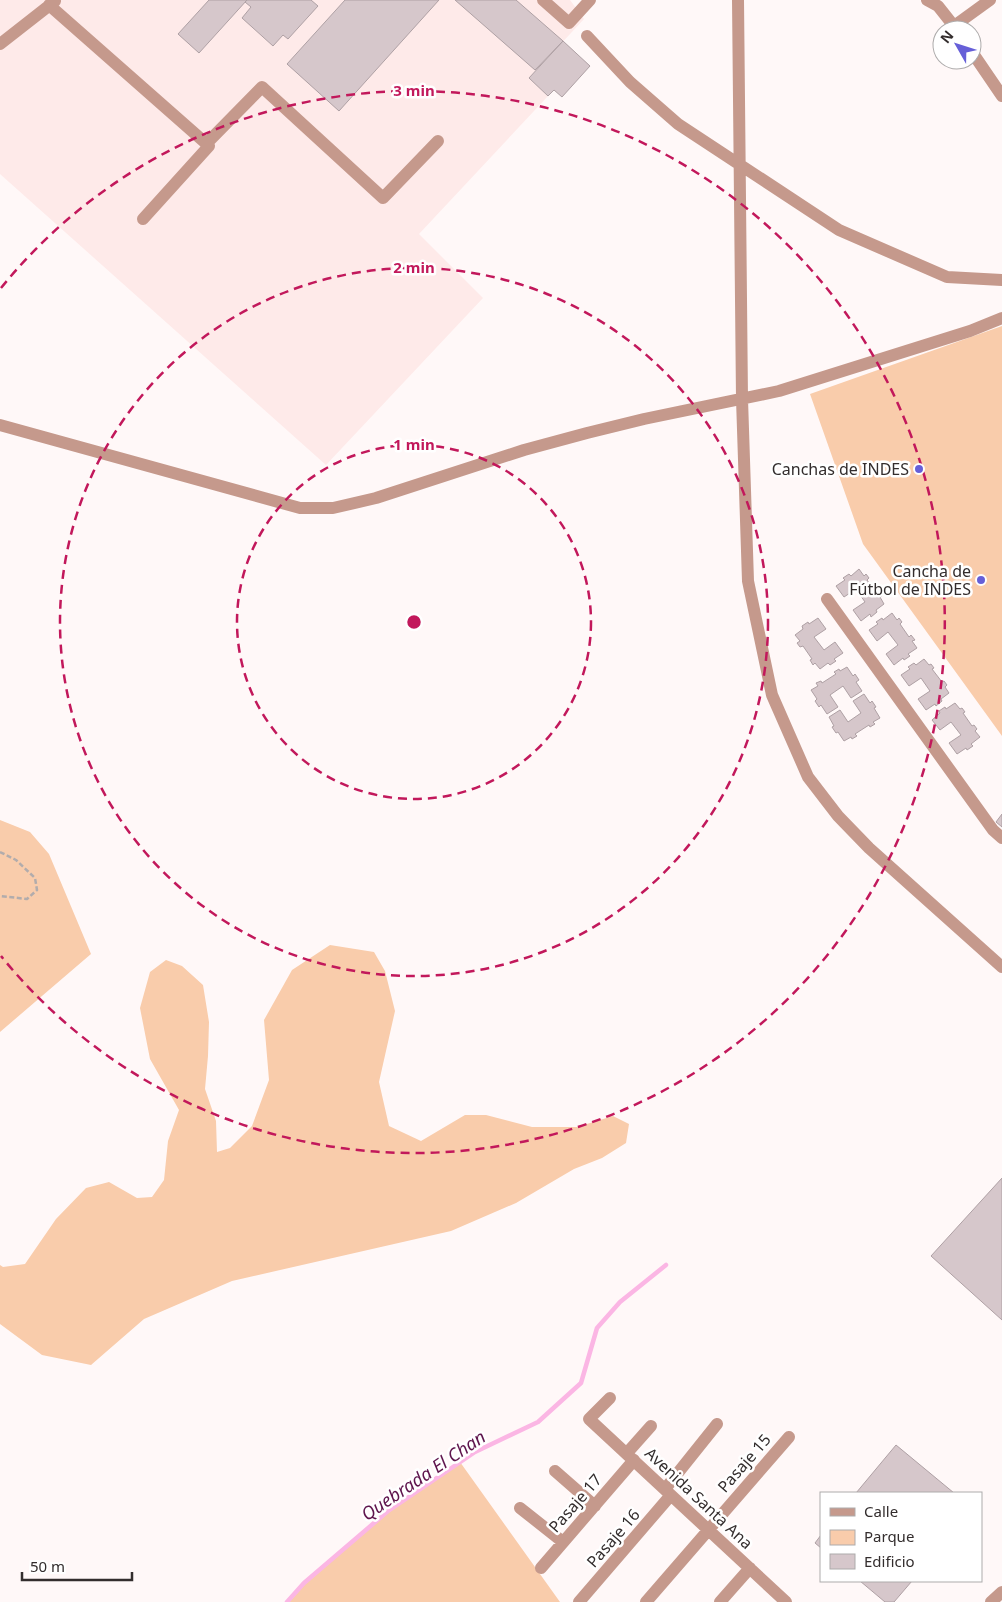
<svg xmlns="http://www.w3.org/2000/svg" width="1002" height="1602" font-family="'Noto Sans',sans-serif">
	<rect width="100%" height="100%" fill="#fff8f8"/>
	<path fill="#feeae9" d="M0,0H570L584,19L529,78L548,96L419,234L483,298L326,465L0,174Z"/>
	<path fill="#f9ccab" d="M1002,326V736L863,544L810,394Z
		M0,820L30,832L49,854L91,954L0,1032Z
		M330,945L374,952L385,971L395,1011L379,1082L389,1126L421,1141L465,1115H486L532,1127H577L613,1116L629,1124L626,1143L602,1158L574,1169L516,1203L451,1231L232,1281L144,1319L91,1365L42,1355L0,1324V1265L3,1267L25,1264L56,1219L86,1188L109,1182L137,1198L152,1197L164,1180L168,1141L179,1110L150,1059L140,1008L150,972L166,960L182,966L203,985L209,1022L208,1056L205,1089L216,1121L217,1152L230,1148L252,1126L269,1080L264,1020L292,970Z
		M460,1462L560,1602H287C337,1547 399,1504 460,1462Z"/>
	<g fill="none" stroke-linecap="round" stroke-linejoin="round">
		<path stroke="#fbb6e4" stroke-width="4.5" d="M287,1602L304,1583L388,1511L475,1452L538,1422L581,1383L597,1328L620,1302L666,1265"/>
	</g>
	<path fill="#d6c7cb" stroke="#aea0a4" d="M209,0H247L199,53L178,34Z
		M247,0H311L318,6L288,39L283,35L273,46L242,18L251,7L245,2Z
		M345,0H439L339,111L287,64Z
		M455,0H516L563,41L535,70Z
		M563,41L590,66L562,97L554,90L548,96L529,78Z
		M859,569L864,576L866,574L869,578L867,580L877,593L879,591L882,596L880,597L884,604L876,610L877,612L871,617L870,614L861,621L853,610L865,602L856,589L844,597L836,586L845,580L843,578L849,574L851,576Z
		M892,613L897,620L899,618L902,622L900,624L909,637L911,635L915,640L912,641L917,648L908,654L910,656L904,660L903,658L894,665L886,654L898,645L888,632L877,641L869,630L878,624L876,622L882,618L883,620Z
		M818,618L826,629L814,637L824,650L835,642L843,653L834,659L836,661L830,665L828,663L820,669L815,663L813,665L810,660L812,659L803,646L800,647L797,643L800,641L795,635L803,629L802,626L808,622L809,624Z
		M924,659L929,665L931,664L934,668L932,669L942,682L944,681L947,685L945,687L949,693L941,699L942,701L936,706L935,704L926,710L918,699L930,691L921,678L909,686L901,675L910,669L908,667L914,663L916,665Z
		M847,667L853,676L855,674L859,680L856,682L862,691L851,698L843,686L830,695L838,707L827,714L821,705L819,707L815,701L817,699L811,690L818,686L816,683L821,681L822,683L836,674L834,672L839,669L840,671Z
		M864,694L870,703L872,701L876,707L874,708L880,718L873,722L875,724L870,727L869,725L855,734L857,736L852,739L851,737L844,741L838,732L836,733L832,727L834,726L829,717L840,710L848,722L861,713L853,701Z
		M955,703L960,709L962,708L965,712L963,713L972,726L974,725L977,729L975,731L980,737L971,744L973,746L967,750L966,748L957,754L949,743L961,735L951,722L940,730L932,720L940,713L939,711L945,707L946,709Z
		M1002,814V827L996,822Z
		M1002,1178V1320L931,1256Z
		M896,1445L954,1493H856Z
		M821,1535V1548L815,1543Z
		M860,1581H912L894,1602H885Z"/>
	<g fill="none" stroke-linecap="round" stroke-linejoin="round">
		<path stroke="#b2acac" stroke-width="2.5" stroke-dasharray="5 2.5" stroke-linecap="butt" d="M0,852L16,860L35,878L37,890L27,899L0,896"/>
		<path stroke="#c5998c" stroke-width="12" d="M543,0L569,23L590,0
			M738,0L742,399L748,581L772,695L808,777L838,816L869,848L1002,967
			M927,0L938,6L957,30
			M49,5L209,146L143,219
			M954,26L990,0
			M587,36L630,82L678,124L839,230L947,277L1002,280
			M0,44L55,1
			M972,52L1002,96
			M206,144L262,87L383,198L438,141
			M0,425L300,508H333L376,498L524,450L587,433L644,419L779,391L970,331L1002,318
			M827,599L993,830L1002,838
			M610,1398L589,1419L786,1602
			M627,1453L651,1426
			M555,1471L595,1506
			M665,1489L717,1424
			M520,1508L563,1542
			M541,1568L634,1460
			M579,1602L671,1495
			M646,1602L789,1437
			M720,1602L750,1568
			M991,1602L1002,1592"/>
	</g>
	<g fill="none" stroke="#c2185b" stroke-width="2.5" stroke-dasharray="9 6">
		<circle cx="414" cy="622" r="177"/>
		<circle cx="414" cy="622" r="354"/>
		<path d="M1 288A531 531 0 1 1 1 956"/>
	</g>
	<g fill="#665fd8" stroke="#fff" stroke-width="2">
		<circle cx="919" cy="469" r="5"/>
		<circle cx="981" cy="580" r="5"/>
	</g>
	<g text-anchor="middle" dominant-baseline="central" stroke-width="5" stroke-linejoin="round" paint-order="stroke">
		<g font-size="16" fill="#332d2d" stroke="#fff" text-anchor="end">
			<text x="909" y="469">Canchas de INDES</text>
			<text x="971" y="571">Cancha de<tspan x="971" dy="18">Fútbol de INDES</tspan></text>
		</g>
		<g font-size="16" fill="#332d2d" stroke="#fff">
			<text transform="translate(744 1463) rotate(-49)">Pasaje 15</text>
			<text transform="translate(699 1498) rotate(43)">Avenida Santa Ana</text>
			<text transform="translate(575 1503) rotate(-49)">Pasaje 17</text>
			<text transform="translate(613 1538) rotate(-49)">Pasaje 16</text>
		</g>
		<g font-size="18" font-style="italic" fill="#5f154d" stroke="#fff">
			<text transform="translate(423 1475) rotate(-34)">Quebrada El Chan</text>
		</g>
	</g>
	<circle cx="414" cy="622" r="8" fill="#c2185b" stroke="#fff" stroke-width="2.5"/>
	<g font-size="15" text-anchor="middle" font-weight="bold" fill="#c2185b" stroke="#fff" stroke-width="5" stroke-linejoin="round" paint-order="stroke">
		<text x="414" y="96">3 min</text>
		<text x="414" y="273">2 min</text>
		<text x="414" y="450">1 min</text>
	</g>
	<rect x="820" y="1492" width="162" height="90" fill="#ffffff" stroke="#adabab"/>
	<rect x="830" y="1508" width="25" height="8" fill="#c5998c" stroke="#adabab"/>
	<text x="864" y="1517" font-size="15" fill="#332d2d">Calle</text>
	<rect x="830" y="1530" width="25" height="15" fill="#f9ccab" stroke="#adabab"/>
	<text x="864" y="1542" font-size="15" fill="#332d2d">Parque</text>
	<rect x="830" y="1554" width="25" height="15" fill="#d6c7cb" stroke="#adabab"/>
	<text x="864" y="1567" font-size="15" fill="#332d2d">Edificio</text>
	<g transform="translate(957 45) rotate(309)"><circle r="24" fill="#ffffff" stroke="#adabab"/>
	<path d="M0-4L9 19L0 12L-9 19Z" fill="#665fd8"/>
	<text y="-8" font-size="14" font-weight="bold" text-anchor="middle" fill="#332d2d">N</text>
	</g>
	<path d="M22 1572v8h110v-8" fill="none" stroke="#332d2d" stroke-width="2.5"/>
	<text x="30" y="1572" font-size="15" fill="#332d2d" stroke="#ffffff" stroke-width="4" paint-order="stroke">50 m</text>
</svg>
